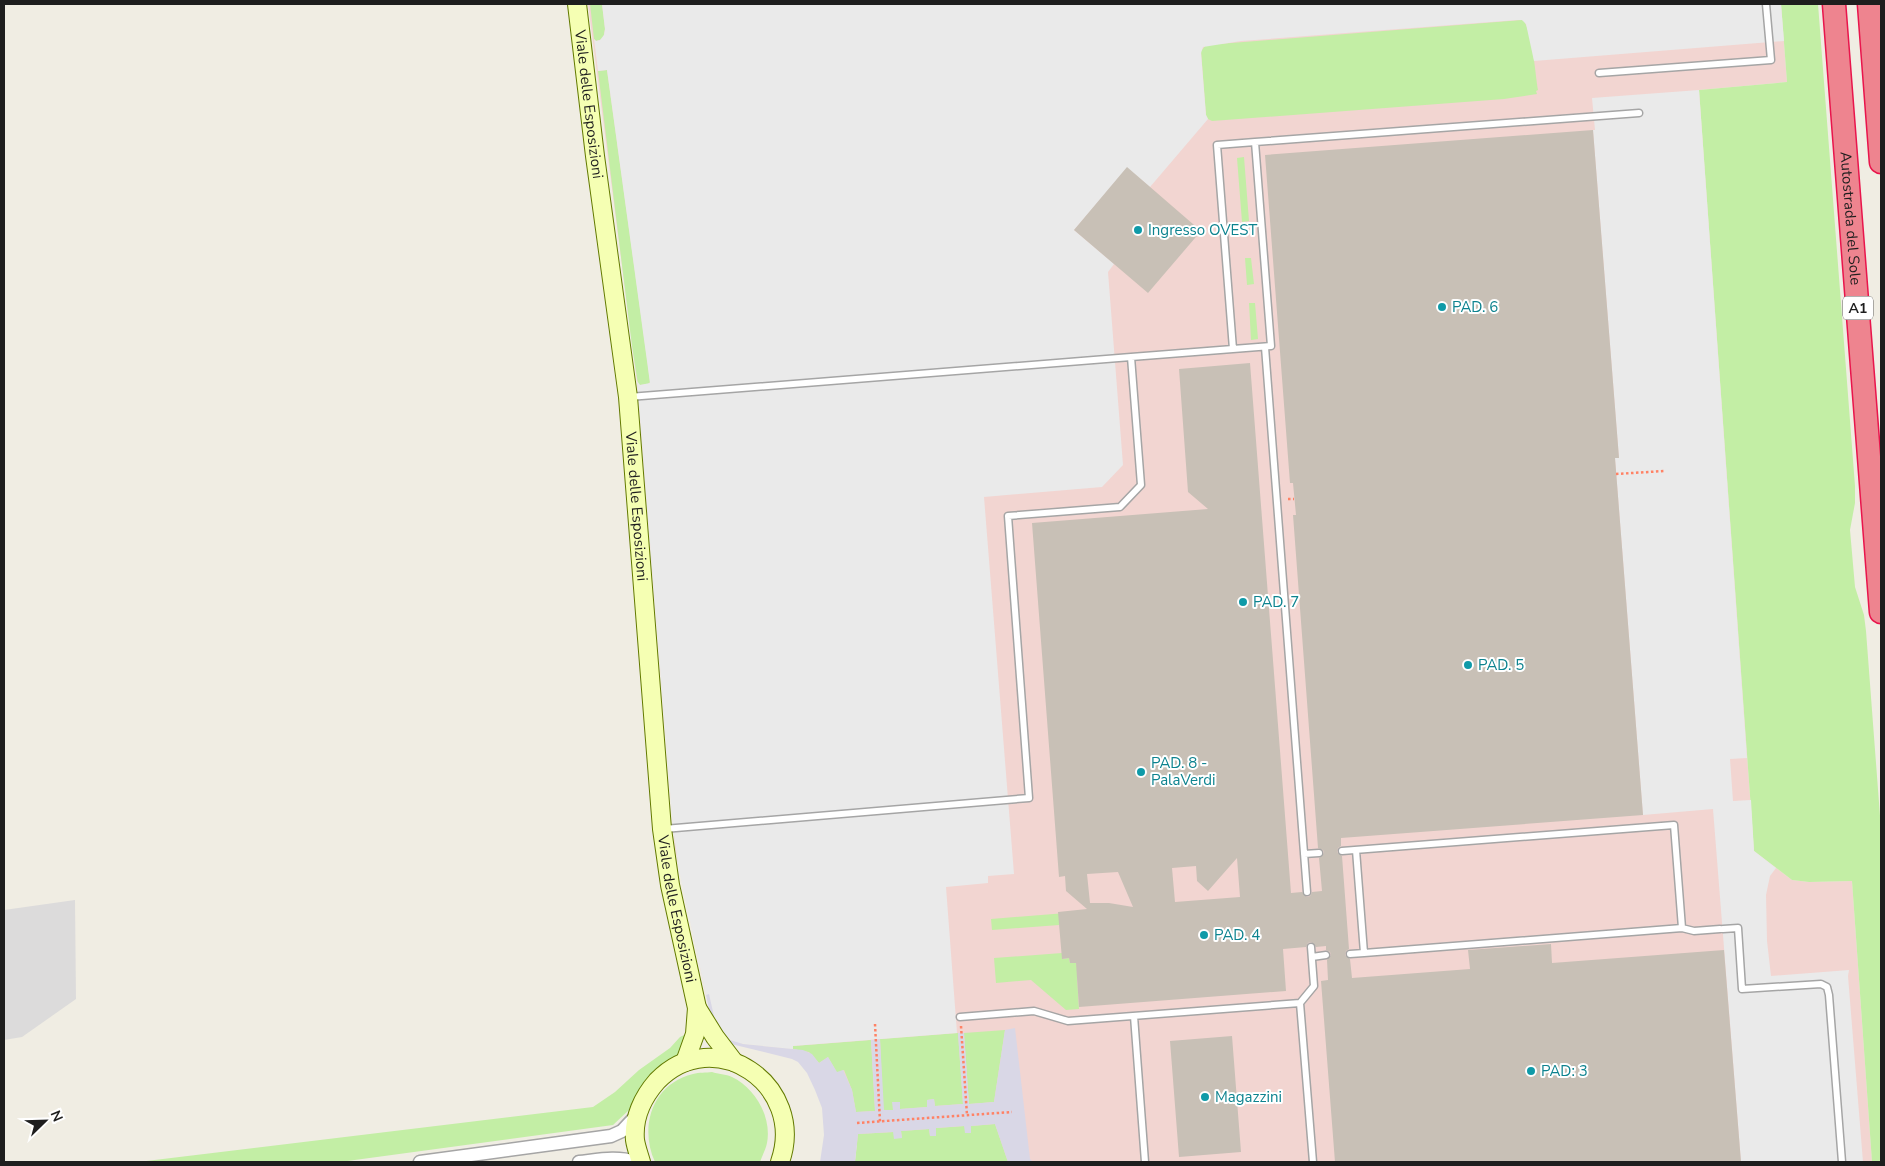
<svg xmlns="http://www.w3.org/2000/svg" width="1885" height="1166" font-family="'Nunito Sans',sans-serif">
	<rect width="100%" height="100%" fill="#f0ede3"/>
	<path fill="#dcdbdb" d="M75,900L76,999L22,1037L4,1040V910Z"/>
	<path fill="#f2d5d1" d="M588,4H1781L1787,82L1699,90L1754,851L1792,880L1809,882L1852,881L1872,1162H855L857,1146L793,1049L709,995H706L675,848L637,381Z"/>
	<path fill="#c3eea5" d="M590,4H602L605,29L603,39L596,41L594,39Z
		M1781,4H1818L1855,486V503L1850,530L1855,587L1864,615L1866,631L1881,829V1162H1872L1852,881L1809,882L1792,880L1754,851L1699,90L1787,82Z
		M1522,20L1524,21C1533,36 1535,72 1538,90L1536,91L1537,94L1504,99L1212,121L1208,119L1206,115L1201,51L1206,45Z
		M607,70L648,366L650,382L648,384L640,385L638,384L632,346L598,71Z
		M1244,157L1249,221L1242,222L1237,158Z
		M1245,258H1251L1254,284L1247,285Z
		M1249,303H1255L1258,339L1251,340Z
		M1066,913L1059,925L992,930L991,919Z
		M1062,953V959L1069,958L1070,963H1076V965L1092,975L1077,976L1079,1009L1066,1010L1031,980L996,983L994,958Z
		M1005,1030L994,1102L969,1104L964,1033Z
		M690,1032L680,1055L649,1077L629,1110L613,1125L340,1162H138L593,1107L615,1092L639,1070L670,1048L680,1037Z
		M958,1033L963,1104L935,1106L934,1099L927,1100L928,1107L900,1109V1102L893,1110H883L880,1039Z
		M871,1040L875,1111L856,1112L852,1090L844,1070L837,1073L828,1057L819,1063L809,1052L793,1049V1046Z
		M712,1072C718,1074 726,1074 732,1077C755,1088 772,1117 767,1143C766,1149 762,1156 760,1162H655C639,1127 652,1084 693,1074C699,1072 706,1073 712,1072Z
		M995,1124L1008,1162H855L858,1134L894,1132L902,1138L901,1131L929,1129L930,1136L936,1128L965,1126L971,1133V1126Z"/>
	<path fill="#eaeaea" d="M602,4H1781L1784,41L1534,61L1526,24L1522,20H1517L1241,41L1203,47L1201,53L1206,115L1208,119L1150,187L1127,168L1074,230L1114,264L1108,272L1123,465L1102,487L984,497L1014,874L988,876V883L946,887L957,1033L793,1046V1049L738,1043L726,1037L716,1025L709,995H706L679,870L673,828L637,381L640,385L650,383L607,70L598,71L594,39L596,41L600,40L604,35L605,29Z
		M1699,90L1747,758L1730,759L1733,801L1751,800L1754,851L1776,868L1770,876L1766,895L1767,941L1771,976L1849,970L1848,976L1863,1162H1741L1713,809L1643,815L1615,458H1619L1593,130H1595L1592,98Z"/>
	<path fill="#d9d7e6" d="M709,994L716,1025L724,1036L730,1040L743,1044L803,1050L812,1054L819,1063L828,1057L837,1072L843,1070L852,1090L856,1112L875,1111L871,1040L880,1039L884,1110H893L892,1102H900V1109L927,1107V1100L934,1099L935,1106L963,1104L958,1033H964L969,1104L994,1102L1005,1030L1015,1028L1030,1159L1033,1162H1008L995,1124L971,1126V1133H965L964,1126L936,1128V1136H930L929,1129L901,1131L902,1138L894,1139L893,1132L858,1134L855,1162H820L824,1135L822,1108L815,1090L807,1073L798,1062L792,1059L731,1044L713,1027L706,995Z"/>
	<path fill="#c8c0b6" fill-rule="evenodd" d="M1593,130L1619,458H1615L1643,815L1341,838V846L1338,848L1337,852L1342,856L1349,949L1346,951L1345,955L1350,959L1352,978L1470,969L1468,950L1551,944L1552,963L1724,950L1741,1162H1335L1321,981L1328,980L1327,960L1331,955L1330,952L1326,950V946L1316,947L1311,942L1308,943L1306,947L1283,949L1286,991L1079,1007L1076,963H1070L1069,958L1062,959L1058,912L1087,909L1066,891L1065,876L1059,877L1032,523L1208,509L1188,492L1179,369L1250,363L1291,893L1302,892L1307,897L1310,896L1312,892L1322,891L1319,858L1324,853L1323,850L1318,848L1293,515H1296L1293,483H1290L1265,155ZM1237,858L1240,897L1175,902L1172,868L1196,866L1197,881L1208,891ZM1118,872L1133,907L1109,903H1090L1087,874Z
		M1127,167L1201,231L1148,293L1074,230Z
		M1232,1036L1241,1152L1179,1157L1170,1041Z"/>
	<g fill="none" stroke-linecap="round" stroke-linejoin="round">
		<defs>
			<path id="lane" d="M1599,73L1771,60L1766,4
				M1255,142L1639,113
				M1265,347L1307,892
				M629,397L1131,357
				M664,829L1029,798L1008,516L1120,507L1141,485L1131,357L1271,346L1255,142L1217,145L1233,349
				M1342,851L1674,825L1682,928L1364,953L1356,850
				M1304,854L1319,853
				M1682,928L1694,931L1720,929
				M1723,929L1738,928L1742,989L1821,984L1827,987L1829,995L1842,1162
				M1311,947L1314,986L1300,1003L1313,1162
				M1350,954L1364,953
				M1312,957L1326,955
				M1134,1016L1145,1162
				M960,1017L1034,1011L1068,1021L1300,1003"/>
			<path id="street" d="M420,1162L611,1136L622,1131L637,1115
				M579,1162C598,1160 617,1156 635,1162"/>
			<g id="secondary">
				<path id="s1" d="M577,4L595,156L628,397L662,829L670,885L697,1008L695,1034L685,1062"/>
				<path d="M697,1008L715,1037L734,1062"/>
				<path d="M641,1162C639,1155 636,1147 635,1140C633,1118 643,1097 657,1081C714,1022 807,1085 780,1162"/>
			</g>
			<g id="highway">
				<path id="s2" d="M1834,4L1881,612"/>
				<path d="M1869,4L1881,162"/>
			</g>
		</defs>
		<use href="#lane" stroke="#a5a5a5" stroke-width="9"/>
		<use href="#street" stroke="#a5a5a5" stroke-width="15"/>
		<use href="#secondary" stroke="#637a00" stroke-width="20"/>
		<use href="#highway" stroke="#e9154c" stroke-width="25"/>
		<path stroke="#ff8265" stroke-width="2.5" stroke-dasharray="2.5 2.5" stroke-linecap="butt" d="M1616,474L1664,471
			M1288,499H1294
			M875,1024L880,1122
			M961,1026L967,1115
			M857,1123L1012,1112"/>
		<use href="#lane" stroke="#fff" stroke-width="6"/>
		<use href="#street" stroke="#fff" stroke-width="12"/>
		<use href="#secondary" stroke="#f5ffb3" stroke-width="18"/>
		<use href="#highway" stroke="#ee848f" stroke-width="22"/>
	</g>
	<g fill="#0f9aa8" stroke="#fff" stroke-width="2">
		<circle cx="1138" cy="230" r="5"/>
		<circle cx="1442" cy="307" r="5"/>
		<circle cx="1243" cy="602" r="5"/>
		<circle cx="1468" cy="665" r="5"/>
		<circle cx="1141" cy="772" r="5"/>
		<circle cx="1204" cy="935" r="5"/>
		<circle cx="1531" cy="1071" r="5"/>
		<circle cx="1205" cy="1097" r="5"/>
	</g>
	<g text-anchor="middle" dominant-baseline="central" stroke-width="4" stroke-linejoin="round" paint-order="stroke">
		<rect fill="#fff" stroke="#626262" stroke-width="1" x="1843" y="296.5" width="30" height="23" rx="4"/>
		<g font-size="14" font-weight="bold" fill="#1e1e1e">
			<text x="1858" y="308">A1</text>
		</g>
		<g font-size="15" fill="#1e1e1e" stroke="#fff">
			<text stroke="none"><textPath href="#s1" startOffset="101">Viale delle Esposizioni</textPath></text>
			<text stroke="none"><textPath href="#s2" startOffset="215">Autostrada del Sole</textPath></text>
			<text stroke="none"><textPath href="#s1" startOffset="506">Viale delle Esposizioni</textPath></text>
			<text stroke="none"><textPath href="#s1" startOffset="911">Viale delle Esposizioni</textPath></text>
		</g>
		<g font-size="15" fill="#0d838f" stroke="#fff" text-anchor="start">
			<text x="1148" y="230">Ingresso OVEST</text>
			<text x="1452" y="307">PAD. 6</text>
			<text x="1253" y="602">PAD. 7</text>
			<text x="1478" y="665">PAD. 5</text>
			<text x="1151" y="763">PAD. 8 -<tspan x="1151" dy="17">PalaVerdi</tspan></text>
			<text x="1214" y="935">PAD. 4</text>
			<text x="1541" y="1071">PAD: 3</text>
			<text x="1215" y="1097">Magazzini</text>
		</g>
	</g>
	<rect width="1885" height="1166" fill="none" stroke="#1e1e1e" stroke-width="10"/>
	<g transform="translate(45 1121) rotate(67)" stroke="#ffffff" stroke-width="4" paint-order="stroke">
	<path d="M0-4L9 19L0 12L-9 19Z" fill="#1e1e1e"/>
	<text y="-8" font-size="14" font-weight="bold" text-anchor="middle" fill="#1e1e1e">N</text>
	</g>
</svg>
